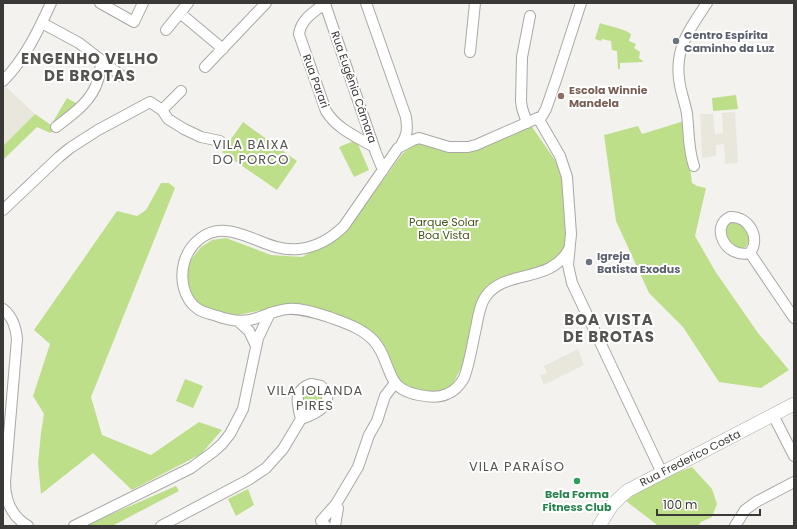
<svg xmlns="http://www.w3.org/2000/svg" width="797" height="529" font-family="Poppins,sans-serif">
	<rect width="100%" height="100%" fill="#f3f2ee"/>
	<path fill="#e9e7db" d="M6,87L35,114L3,146V90Z
		M735,112L738,163L725,164L724,144L716,145V156L702,158L700,114H713L715,134L723,133L722,113Z
		M578,349L584,365L544,385L540,375L547,373L544,366Z"/>
	<path fill="#bedf8a" d="M600,23C611,27 623,28 631,34L629,41L636,44L634,48L640,52L639,58L643,61V62L620,63V69H618L617,51L612,50L611,41L602,39L601,41L595,39Z
		M736,95L738,109L713,111L712,98Z
		M67,98L83,107L50,133L37,127L3,160V146L35,114L51,125Z
		M684,121L692,183L697,186L706,188L695,236L715,271L758,333L789,370L761,388L719,382L683,327L649,293L616,221L604,135L638,126L642,134Z
		M243,122L297,161L277,190L222,152Z
		M522,125L532,127L564,173L567,228L564,249L553,263L480,297L463,364L451,388L441,393L410,389L398,380L370,331L290,304L234,316L200,305L191,296L186,283L187,265L201,247L212,240L226,238L271,255L302,257L344,234L402,154L418,142L463,153Z
		M356,140L369,170L354,177L339,147Z
		M161,183H169L175,188L91,397L102,435L151,455L199,422L222,430L201,454L132,490L93,453L41,494L38,463L41,433L44,414L33,396L50,344L34,330L117,211L137,216L146,210Z
		M732,221C745,224 754,233 746,247C736,251 732,244 726,238V225Z
		M185,379L203,386L193,408L176,401Z
		M313,388L321,391L324,396L323,403L311,413L304,411C301,403 301,397 306,389Z
		M692,467L712,489L717,504L712,517L701,522L698,526H657L656,524L626,501L641,489L673,474Z
		M176,486L179,491L112,526H84Z
		M248,489L254,505L236,516L228,499Z"/>
	<g fill="none" stroke-linecap="round" stroke-linejoin="round">
		<defs>
			<path id="minor" d="M100,3L134,22L143,3
				M326,3C315,11 301,19 299,34L326,111C337,129 357,137 374,147
				M366,3L406,117C408,131 407,135 400,147
				M325,4L376,153L383,170
				M180,13L223,49
				M42,23L79,43L123,77
				M166,30L188,3
				M470,52L475,3
				M205,67L266,3
				M3,81C25,59 38,31 51,3
				M162,110L181,91
				M538,118L560,156L567,177L571,234L568,265L572,283L662,473
				M527,123L522,108L521,101L522,57L530,16
				M56,127C73,114 92,101 98,80C100,74 100,67 102,61
				M694,166C688,149 689,132 687,114C685,102 680,91 679,78C675,47 691,27 707,3
				M3,210L59,157L70,148L98,130L150,102L162,110L168,119L184,129L201,137L220,141
				M730,217C749,216 761,238 750,253C725,259 710,226 730,217Z
				M569,249C551,284 505,269 486,296C480,304 478,317 476,328C472,345 470,362 464,378C460,385 455,391 447,394C434,400 402,395 394,381C386,368 385,353 374,341C362,328 345,323 329,317C316,313 302,308 288,309C274,310 263,317 250,320C239,322 228,320 217,316C211,314 204,313 198,309C183,299 180,278 184,263C189,244 206,229 226,231C251,233 271,252 299,249C317,247 332,238 344,226L398,148L413,140L419,138L449,147H468L476,145L542,116L546,109L557,77L581,3
				M750,253L794,318
				M3,309C13,317 16,327 17,339L5,482C5,501 11,516 28,526
				M238,321L249,331L256,346
				M311,384L321,386C338,404 316,414 301,419C297,404 293,390 311,384Z
				M773,415L794,456
				M74,526L191,468L213,452L222,444L230,434L243,409L258,338L270,313
				M161,526L248,480L266,468L283,449L301,419
				M326,526L321,521L336,504L358,467L369,435L377,421L385,396L395,383
				M335,526L338,508L336,504
				M735,526L745,510L756,502L794,482"/>
			<path id="major" d="M599,526L612,505L627,491L794,404"/>
		</defs>
		<use href="#minor" stroke="#a9a8a4" stroke-width="12"/>
		<use href="#major" stroke="#a9a8a4" stroke-width="14"/>
		<use href="#minor" stroke="#fff" stroke-width="10"/>
		<use href="#major" stroke="#fff" stroke-width="13"/>
	</g>
	<g fill="#6b7280" stroke="#fff" stroke-width="1.5">
		<circle cx="676" cy="41" r="4"/>
		<circle cx="589" cy="262" r="4"/>
	</g>
	<circle fill="#8d6e63" stroke="#fff" stroke-width="1.5" cx="561" cy="96" r="4"/>
	<circle fill="#2e9e5b" stroke="#fff" stroke-width="1.5" cx="577" cy="481" r="4"/>
	<g text-anchor="middle" dominant-baseline="central" stroke-width="4" stroke-linejoin="round" paint-order="stroke">
		<g font-size="11" font-weight="bold" fill="#5b616d" stroke="#fff" text-anchor="start">
			<text x="684" y="35">Centro Espírita<tspan x="684" dy="13">Caminho da Luz</tspan></text>
			<text x="597" y="256">Igreja<tspan x="597" dy="13">Batista Exodus</tspan></text>
		</g>
		<g font-size="11" fill="#3a3937" stroke="#fff">
			<text transform="translate(316 81) rotate(70)">Rua Parari</text>
			<text transform="translate(354 87) rotate(71)">Rua Eugênia Câmara</text>
			<text transform="translate(690 458) rotate(-27)">Rua Frederico Costa</text>
		</g>
		<g font-size="11" font-weight="bold" fill="#785e54" stroke="#fff" text-anchor="start">
			<text x="569" y="90">Escola Winnie<tspan x="569" dy="13">Mandela</tspan></text>
		</g>
		<g font-size="11" fill="#415615" stroke="#fff">
			<text x="444" y="222">Parque Solar<tspan x="444" dy="13">Boa Vista</tspan></text>
		</g>
		<g font-size="11" font-weight="bold" fill="#27864d" stroke="#fff">
			<text x="577" y="494">Bela Forma<tspan x="577" dy="13">Fitness Club</tspan></text>
		</g>
		<g font-size="13" letter-spacing="1" fill="#54534f" stroke="#fff">
			<text x="251" y="144">VILA BAIXA<tspan x="251" dy="15">DO PORCO</tspan></text>
			<text x="315" y="390">VILA IOLANDA<tspan x="315" dy="15">PIRES</tspan></text>
			<text x="517" y="466">VILA PARAÍSO</text>
		</g>
		<g font-size="15" font-weight="bold" letter-spacing="1" fill="#54534f" stroke="#fff">
			<text x="90" y="58">ENGENHO VELHO<tspan x="90" dy="17">DE BROTAS</tspan></text>
			<text x="609" y="319">BOA VISTA<tspan x="609" dy="17">DE BROTAS</tspan></text>
		</g>
	</g>
	<rect width="797" height="529" fill="none" stroke="#3a3937" stroke-width="8"/>
	<path d="M657 509v6h103v-6" fill="none" stroke="#3a3937" stroke-width="2"/>
	<text x="663" y="509" font-size="12" fill="#3a3937" stroke="#ffffff" stroke-width="3" paint-order="stroke">100 m</text>
</svg>
